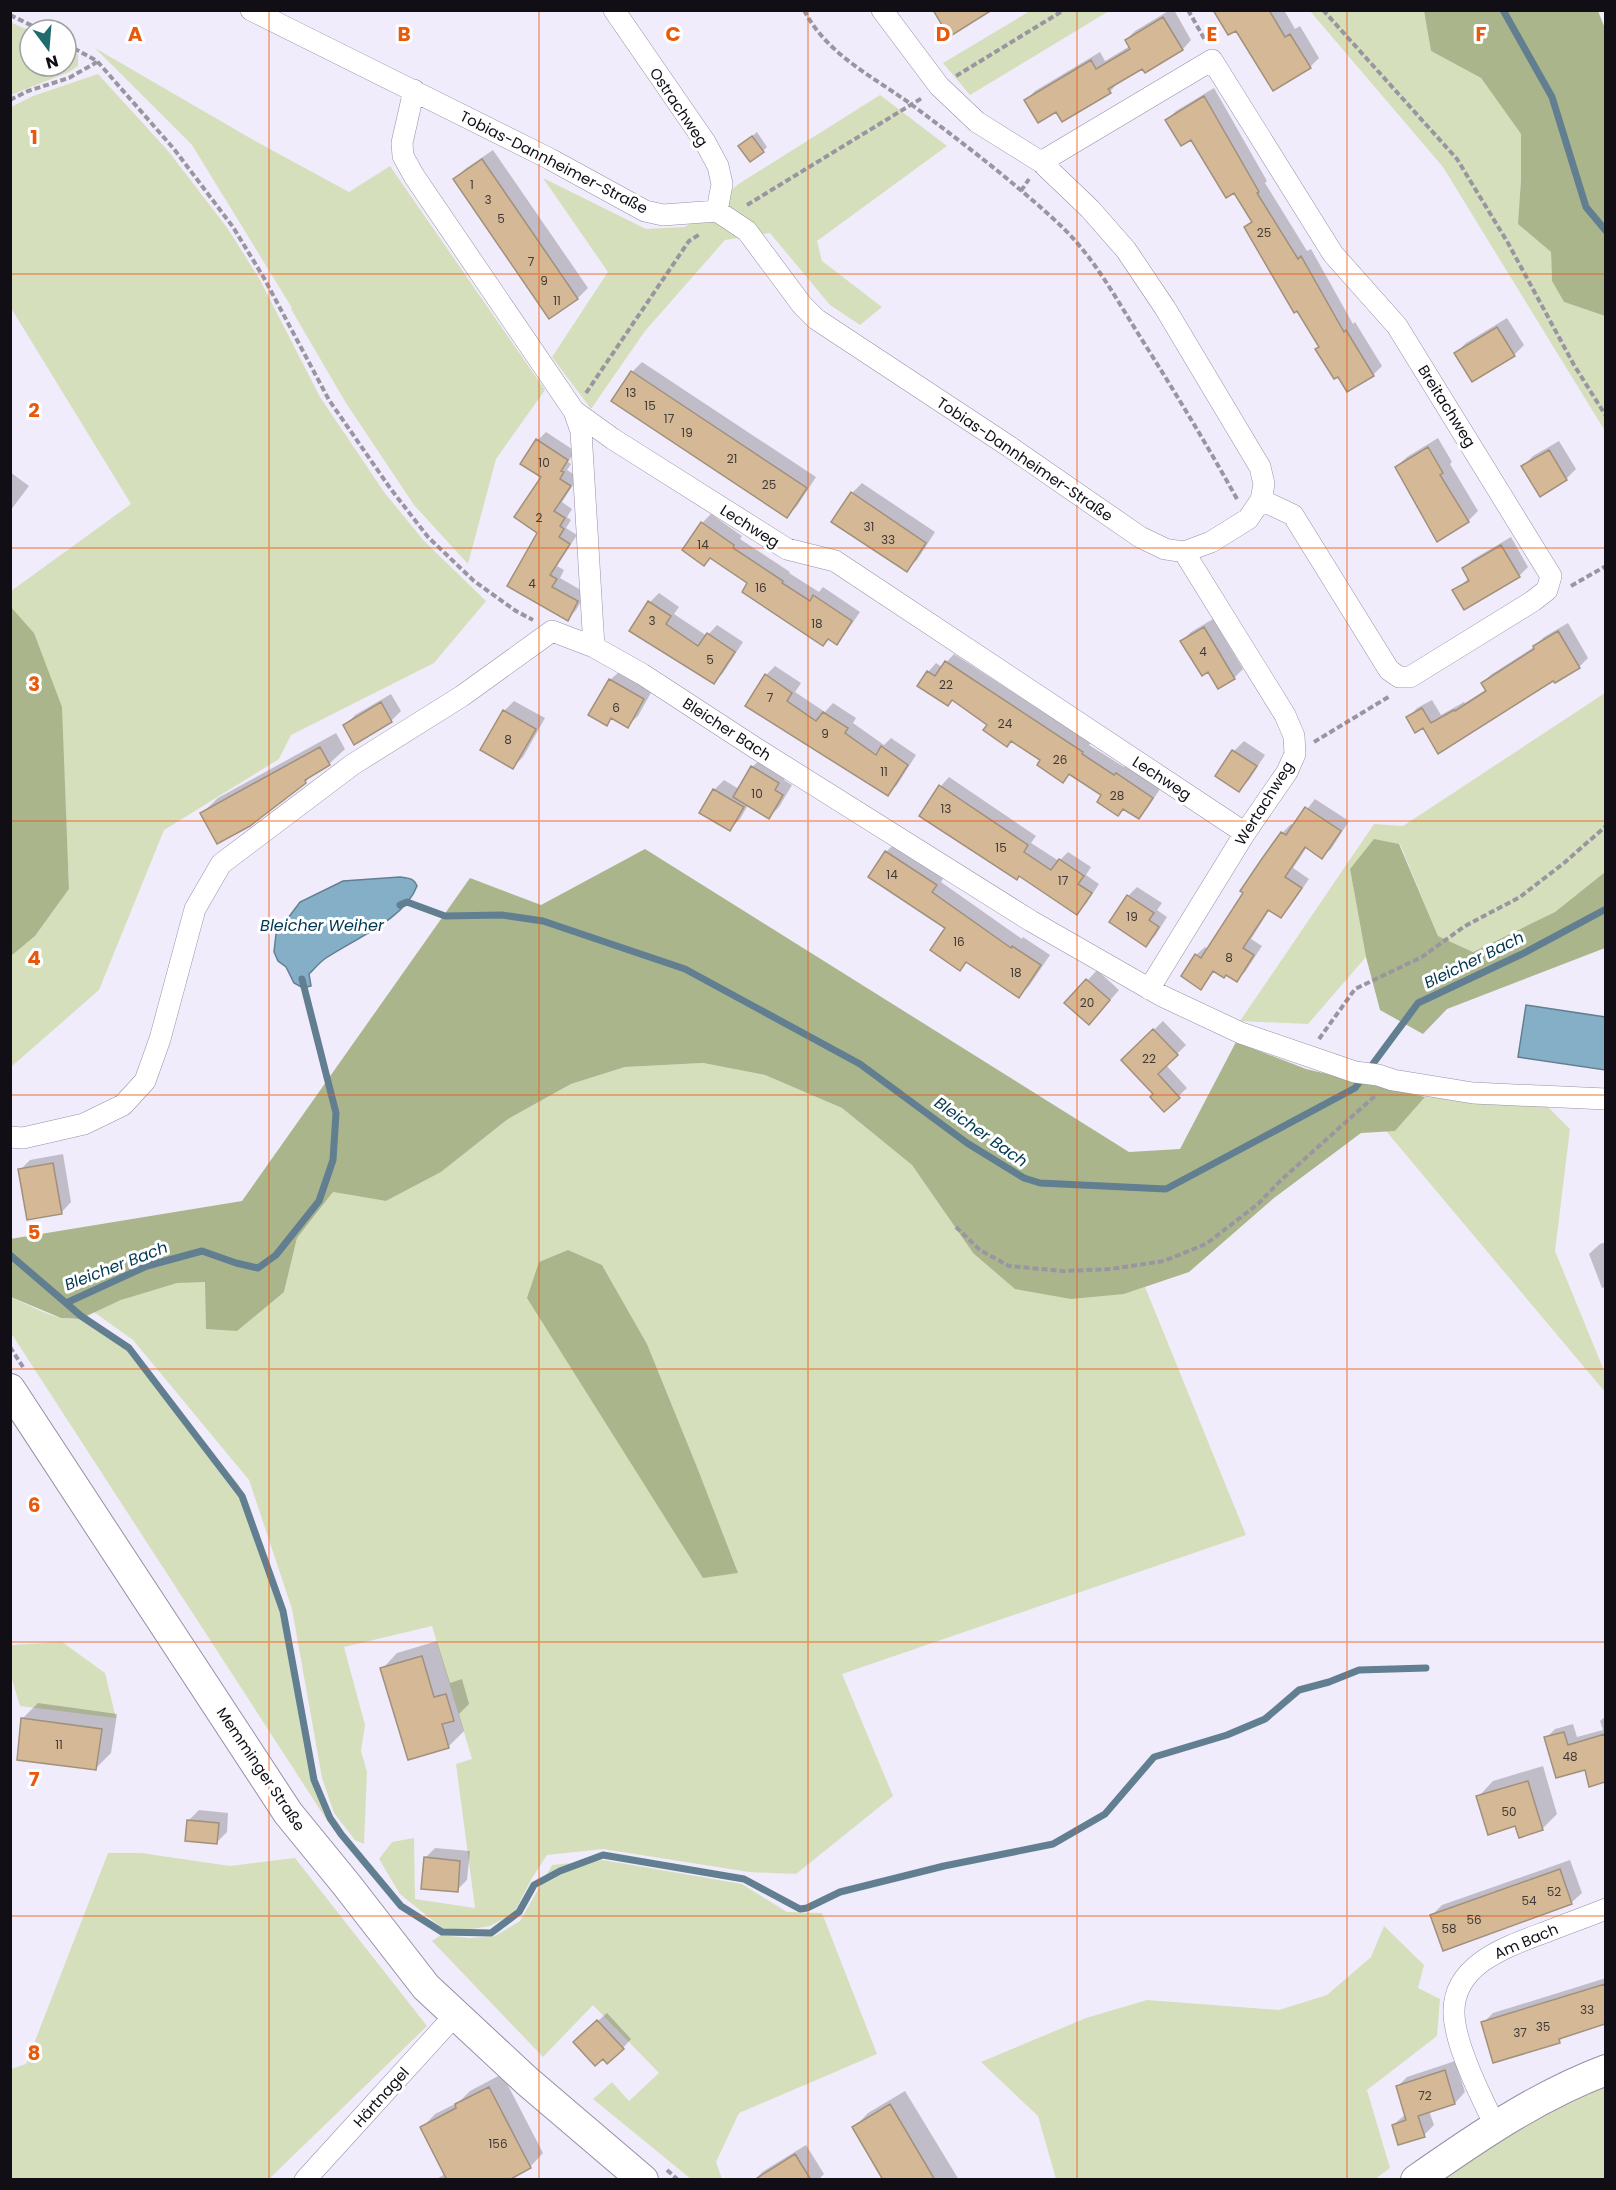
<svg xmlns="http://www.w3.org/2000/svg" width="1616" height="2190" font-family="Poppins,sans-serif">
	<rect width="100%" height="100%" fill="#f1ecfb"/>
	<path fill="#d6dfbc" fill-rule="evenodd" d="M1030,11H1109L970,95L943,63Z
		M1310,11H1424L1431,51L1481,78L1521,134V180L1519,224L1551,252L1552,281L1564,302L1605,316V431L1443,167Z
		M10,22L30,31V66H66V48L78,54V66L69,72L11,95Z
		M95,48L257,142L349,192L390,166L545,390L496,459L468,564L414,505L346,403L291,309L292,308L192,145Z
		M98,74L169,152L228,229L260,280L320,397L384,492L424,541L486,601L434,663L291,735L279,759L164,830L99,990L11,1067V956L35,936L69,889L64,771L34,633L11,607V591L131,504L11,308V107L33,96Z
		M880,95L947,146L817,241L822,261L882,307L860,325L830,305L770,233L725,240L645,331L591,409L552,357L608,272L543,178L646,229L685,227L740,183Z
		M1605,693V872L1555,912L1473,952L1438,936L1400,844L1350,869L1366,957L1308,1024L1240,1021L1374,824L1403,826Z
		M703,1063L765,1075L842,1108L912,1165L973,1253L1124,1294L1145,1287L1246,1535L842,1674L893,1796L796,1874L749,1872L603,1849L547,1855L532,1878L514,1913L490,1926L472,1929H443L400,1894L379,1859L392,1842L414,1838L415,1899L475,1908L456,1764L472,1759L432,1626L344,1647L365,1725L361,1751L367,1772L364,1844L355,1840L334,1813L322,1778L292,1609L249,1480L133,1340L94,1312C118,1301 151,1287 177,1283C212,1278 250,1288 284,1292L297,1238L333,1192L386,1201L441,1172L508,1119L571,1084L625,1067ZM602,1265L647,1344L697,1467L737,1573L703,1577Z
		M1425,1097L1542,1101L1570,1129L1555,1251L1605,1373V1392L1386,1131H1395Z
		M10,1297C31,1305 63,1326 85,1317L127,1348L239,1485L284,1611L316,1780L330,1825L11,1333Z
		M62,1642L105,1673L116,1718L20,1706L11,1676V1645Z
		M108,1853H141L230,1866L295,1858L427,2026L269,2179H11V2069L26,2064Z
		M603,1860L742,1884L787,1912L822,1913L877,2054L739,2113L716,2162L722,2179H691L593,2099L612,2082L629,2101L659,2073L593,2005L543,2057L432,1941L441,1935L470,1938L495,1936L520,1921L552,1865Z
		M1384,1926L1424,1965L1418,1988L1440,1999L1437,2036L1367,2090L1390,2168L1375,2179H1056L1038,2116L981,2062L1086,2018L1147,2000L1279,2010L1327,1995L1371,1957Z
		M1605,2084V2179L1440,2180L1503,2135Z"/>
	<path fill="#abb58c" d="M1424,11H1598L1606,31L1605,316L1564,302L1552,281L1551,252L1518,224L1521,180V134L1481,78L1431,51Z
		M11,607L34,633L62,707L69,889L35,936L11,956Z
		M1374,839L1399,844L1438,936L1473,952L1555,912L1605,872V948L1447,1009L1423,1034L1380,1010L1366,957L1350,869Z
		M645,849L1129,1152L1180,1149L1236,1042L1306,1069L1425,1097L1395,1131L1361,1133L1274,1198L1189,1272L1124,1294L1071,1299L1015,1289L973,1253L912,1165L842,1108L765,1075L703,1063L625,1067L571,1084L508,1119L441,1172L386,1201L333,1192L297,1238L284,1292L237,1331L206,1329L205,1282L177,1283L121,1300L80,1319L61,1318L11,1297L10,1239L242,1201L470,878L541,905Z
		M568,1250L602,1265L647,1344L697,1467L738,1573L703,1578L527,1298L539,1262Z"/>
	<path fill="#85afc7" stroke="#627f92" stroke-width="1.5" d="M400,877C408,878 414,878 417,886C405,919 354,939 326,958C320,962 315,968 309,974L311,986L303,988L294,983L286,967L278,961L274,952L276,934L300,902L343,881Z
		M1526,1005L1605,1017V1070L1518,1057Z"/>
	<path fill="#0003" d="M1170,10H1174L1191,40L1183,49L1145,71L1143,67L1118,82L1110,92L1057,110L1026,100L1035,91L1100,52L1105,61L1130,46L1126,40L1135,31Z
		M1215,10H1284L1295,29L1300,26L1319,58L1310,67L1236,29Z
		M1214,88L1267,181L1265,183L1307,251L1311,249L1353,324L1355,322L1382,366L1373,375L1320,346L1245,228L1253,220L1235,191L1192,138L1167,120L1176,111Z
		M757,132L767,147L763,151L745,142Z
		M493,150L588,288L578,298L550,317L455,179L465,169Z
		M1507,318L1524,345L1514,355L1456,353L1466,343Z
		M642,362L816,477L797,506L787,516L632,372Z
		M546,432L575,451L568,462L571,464L567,470L578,477L562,502L572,509L567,517L571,520L566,528L577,535L557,566L564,570L560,578L586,593L576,610L568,619L509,586L539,532L543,477L538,440Z
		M1438,438L1452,462L1450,464L1478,511L1468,521L1396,467L1407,457Z
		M1559,441L1576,469L1566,479L1523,466L1533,456Z
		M10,472L29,486L10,511Z
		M862,483L935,532L917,560L906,570L852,493Z
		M711,514L742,536L740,539L790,572L789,573L819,592L823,587L860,612L845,634L836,643L829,638L823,645L749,583L711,557L704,564L702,523Z
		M1511,537L1528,567L1519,576L1465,608L1454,591L1469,578L1463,569L1472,560Z
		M659,593L679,607L674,614L707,636L717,625L743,642L723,673L714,682L631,631L650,602Z
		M1213,619L1243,669L1234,678L1219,687L1208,670L1182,641L1191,632Z
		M1568,623L1588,658L1579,667L1554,679L1424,726L1408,718L1417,708L1432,700L1441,715L1464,702L1465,703L1487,689L1482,683L1492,674L1534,647L1544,637Z
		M954,654L1091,743L1089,745L1124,767L1126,765L1160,789L1147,809L1139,818L1124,808L1118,814L1103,795L1070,774L1063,781L1042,760L989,724L928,672L936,663L942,667Z
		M775,666L801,683L795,692L825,712L833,703L856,718L853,723L884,745L891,738L916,755L897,785L888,794L747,705L766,675Z
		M621,670L653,689L638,716L627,726L613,717L606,724L610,680Z
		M391,694L401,711L391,721L345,726L355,715Z
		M514,701L545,718L523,757L513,767L504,711Z
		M336,733L345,749L329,764L316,772L305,782L202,813L218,798Z
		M1244,741L1265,755L1249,780L1239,790L1217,776L1234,751Z
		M763,757L788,772L784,780L792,785L779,807L769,817L748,805L740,819L730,829L714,790L724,780L739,789L752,767Z
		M949,777L1036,836L1031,843L1059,861L1068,852L1091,867L1086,875L1099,884L1086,904L1077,913L1020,875L921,815L941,786Z
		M1315,799L1349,821L1331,849L1322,857L1307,847L1293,868L1309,879L1289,908L1281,916L1270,909L1251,939L1262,946L1245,972L1236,980L1226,974L1215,970L1201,988L1196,955L1205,947L1208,949L1282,833L1291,824L1294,826Z
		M896,842L946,874L941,882L1022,939L1023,937L1050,955L1029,986L1019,996L967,962L960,969L947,927L870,877L886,852Z
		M1137,887L1162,903L1157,910L1167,917L1155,936L1146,945L1128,896Z
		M1097,970L1119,990L1099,1013L1067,1003Z
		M1163,1021L1186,1045L1166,1065L1187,1088L1164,1110L1155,1094L1123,1060Z
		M63,1154L71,1202L61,1213L20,1170L30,1160Z
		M1606,1242V1287L1602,1288L1589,1254L1600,1244Z
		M437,1641L450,1683L462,1679L469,1704L459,1714L464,1731L448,1747L382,1669L397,1653Z
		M38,1703L117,1714L111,1753L95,1769L23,1718Z
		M1606,1716V1780L1591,1785L1586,1768L1546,1738L1555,1729L1573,1724L1577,1737L1603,1730L1600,1721Z
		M1543,1766L1557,1814L1542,1829L1516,1825L1478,1797L1493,1781Z
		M199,1810L228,1813L227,1832L217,1842L188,1821Z
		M435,1848L470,1851L467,1880L457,1890L425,1858Z
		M1570,1860L1582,1893L1571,1903L1432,1915L1442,1905Z
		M1606,1978V2023L1565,2035L1559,2041L1483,2023L1493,2013Z
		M607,2013L631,2039L623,2048L583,2034Z
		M1455,2061L1465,2092L1455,2103L1429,2111L1434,2125L1424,2135L1393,2125L1406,2114L1397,2087L1407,2077Z
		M502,2074L543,2153L530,2167L510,2180H435L445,2174L422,2128L435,2114L459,2102L470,2091Z
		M905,2091L959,2180H885L854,2128L868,2113Z
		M806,2145L824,2174L818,2180H755L762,2172Z"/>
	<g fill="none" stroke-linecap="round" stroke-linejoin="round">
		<path stroke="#627f92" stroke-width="7" d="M1503,10L1552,97L1586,207L1606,231
			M400,905L407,902L445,916L502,915L543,921L685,969L860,1064L967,1143L1024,1178L1040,1183L1166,1189L1355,1088L1418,1003L1522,954L1606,909
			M10,1255L66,1303L147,1266L202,1251L236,1263L258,1268L276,1255L319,1201L333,1160L336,1113L302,979
			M66,1303L81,1316L129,1348L242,1496L283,1611L314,1780L330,1818L341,1834L401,1906L442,1932L491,1933L519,1912L534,1885L560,1871L603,1855L744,1879L800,1909L807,1908L840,1892L944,1866L1053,1844L1105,1814L1154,1757L1227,1735L1265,1719L1299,1690L1329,1682L1359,1670L1426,1668"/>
	</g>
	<path fill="#d5b996" stroke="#a1907c" stroke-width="1.5" d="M933,10H992L949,37Z
		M1213,10H1269L1285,37L1290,34L1311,68L1273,91L1236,31L1228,35Z
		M1163,17L1183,50L1145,73L1142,69L1108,89L1111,93L1062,122L1056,112L1038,123L1024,100L1091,60L1096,69L1130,49L1125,40Z
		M1204,96L1259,192L1257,193L1298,259L1301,256L1344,332L1346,330L1374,376L1347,392L1338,377L1334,379L1315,349L1319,347L1297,311L1294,313L1244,227L1252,222L1234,193L1226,198L1191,140L1181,146L1165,120Z
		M752,136L764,152L750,162L738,146Z
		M482,159L578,299L549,319L453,179Z
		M1497,327L1515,356L1472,382L1454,353Z
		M631,371L807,488L787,518L611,401Z
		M536,439L568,460L561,471L564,472L560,479L571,486L554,511L565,518L560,526L564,529L559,537L570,544L550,575L557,579L552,587L578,601L568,621L507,586L537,533L514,517L541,477L520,464Z
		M1428,447L1443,473L1440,475L1469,522L1437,542L1395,467Z
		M1549,450L1567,480L1540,497L1521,466Z
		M851,492L926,543L907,572L831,522Z
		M701,522L734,545L733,548L783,581L782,583L810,601L813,595L852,621L837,645L828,639L823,646L742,592L747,583L710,558L704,566L682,550Z
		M1501,545L1520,577L1464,610L1452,590L1469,581L1462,568Z
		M648,601L671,616L666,624L698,646L707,633L735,652L714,684L629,631Z
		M1204,627L1235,679L1218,689L1208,672L1202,676L1180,641Z
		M1558,631L1580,668L1555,683L1553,681L1438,754L1423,728L1415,733L1406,717L1422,708L1431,723L1454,710L1455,711L1486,691L1481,683L1534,649L1533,646Z
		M945,661L1083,752L1082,754L1114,775L1116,773L1153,798L1139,819L1123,809L1118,816L1097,802L1101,795L1069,774L1063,783L1037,765L1040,760L1011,741L1007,747L983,730L987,725L952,700L948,706L917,686L927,671L935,676Z
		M765,674L792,693L787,701L816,721L823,712L848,728L845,733L876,755L881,746L908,765L888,796L745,706Z
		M609,679L644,699L628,728L611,718L607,726L588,715Z
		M381,702L392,722L354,745L343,725Z
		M503,710L536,729L513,769L480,750Z
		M320,747L330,765L305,780L306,783L250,826L217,844L200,813Z
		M1232,750L1257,766L1239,792L1215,776Z
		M751,766L779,783L775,790L783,795L769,819L733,797Z
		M939,785L1028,845L1024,852L1051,870L1059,859L1084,876L1078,884L1092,893L1077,915L1019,876L1017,880L919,816Z
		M713,789L744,807L730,831L699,813Z
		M1305,807L1341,831L1322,859L1305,847L1285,877L1302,888L1281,918L1268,910L1243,948L1254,955L1237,982L1226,975L1224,978L1213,971L1201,990L1181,976L1195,954L1201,958L1243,893L1240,891L1261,860L1281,832L1286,835Z
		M885,851L937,885L932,892L1011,948L1012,946L1041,965L1019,998L966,962L960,971L930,950L945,928L868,877Z
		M1127,895L1154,913L1149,920L1159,927L1146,947L1109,922Z
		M1086,979L1110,1000L1089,1025L1064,1003Z
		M1153,1029L1178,1055L1158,1074L1180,1098L1164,1112L1150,1097L1153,1094L1121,1060Z
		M53,1163L62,1214L27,1220L18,1169Z
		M422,1656L434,1697L446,1694L454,1721L442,1724L449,1748L408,1760L380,1668Z
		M21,1718L102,1729L96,1770L17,1760Z
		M1564,1732L1568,1745L1605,1734V1782L1589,1787L1585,1770L1556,1778L1544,1737Z
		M1528,1781L1543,1830L1519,1838L1515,1826L1488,1835L1476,1796Z
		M187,1820L219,1823L217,1844L185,1841Z
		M424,1857L460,1861L458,1892L421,1889Z
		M1560,1869L1572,1904L1443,1951L1430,1915Z
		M1605,1984V2024L1559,2039L1560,2043L1493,2063L1481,2022Z
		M597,2020L624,2049L607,2064L603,2059L595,2066L573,2042Z
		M1445,2070L1455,2104L1418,2116L1425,2137L1398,2145L1392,2125L1406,2120L1396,2086Z
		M489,2087L531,2168L509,2180H447L420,2127L456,2108L455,2104Z
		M890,2104L935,2180H883L852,2127Z
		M795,2154L811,2180H754Z"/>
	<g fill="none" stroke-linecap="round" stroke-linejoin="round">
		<defs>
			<path id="street" d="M251,10L550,159L645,211L663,215L717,211L747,231L802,305L816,319L1010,447L1140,537L1165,549L1184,552L1211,542L1248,519L1261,500L1264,484L1260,467L1165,308L1126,250L1090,209L1041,162L977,122L939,86L882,10
				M614,10L705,142L718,166L722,184L717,211
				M414,90L402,143L403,156L414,176L574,411L613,439L787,549L835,561L1245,833
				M1041,162L1212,60L1333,254L1397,326L1551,576L1547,590L1533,601L1410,677H1399L1389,670L1293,515L1261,500
				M574,411L581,431L582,448L594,647
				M1149,989L1245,833L1287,772L1295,754L1294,736L1285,715L1184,552
				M10,1137L23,1138L84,1124L123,1105L145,1081L160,1039L195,909L221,864L352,765L462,696L552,631L594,647L642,674L757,749L1031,921L1162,996L1241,1033L1355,1072L1378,1075L1393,1080L1473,1093L1606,1099
				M1495,2125C1481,2097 1455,2045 1454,2014C1452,1964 1508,1946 1546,1932C1566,1924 1586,1917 1606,1909
				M305,2180L456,2014"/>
			<path id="secondary" d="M10,1389L288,1813L346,1884L426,1987L527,2081L643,2180
				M1416,2180C1476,2138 1537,2096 1606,2070"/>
		</defs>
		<use href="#street" stroke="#978fa6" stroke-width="22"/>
		<use href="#secondary" stroke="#978fa6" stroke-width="32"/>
		<path stroke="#9995a1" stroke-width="4" stroke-dasharray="6 3" stroke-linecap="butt" d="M804,10C827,55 874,77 912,105C963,143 1014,182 1060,225C1094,257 1115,297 1139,335C1173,389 1206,443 1237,499
			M1188,10L1205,40
			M1323,10L1457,159L1508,243L1574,365L1606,416
			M10,15L41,30
			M66,44L97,61L174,149L233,227L264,278L329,400L390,488L428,537L474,581L516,611L533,620
			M956,76L1064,10
			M10,100L28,91L69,78L97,62
			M1021,191L1029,179
			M747,205L922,98
			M586,393L689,241L700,234
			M1571,586L1606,566
			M1314,742L1390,696
			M1319,1039L1355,989L1422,957L1465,926L1520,897L1564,863L1606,826
			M956,1227L980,1250L1009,1266L1063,1271L1111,1269L1164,1261L1206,1244L1258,1204L1280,1181L1375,1096
			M10,1347L23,1367
			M667,2170L678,2180"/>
		<use href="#street" stroke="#fff" stroke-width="21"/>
		<use href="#secondary" stroke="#fff" stroke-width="30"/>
	</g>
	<path fill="none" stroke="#e8590c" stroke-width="1.5" stroke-opacity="0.55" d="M269,10V2180M539,10V2180M808,10V2180M1077,10V2180M1347,10V2180M10,274H1606M10,548H1606M10,821H1606M10,1095H1606M10,1369H1606M10,1642H1606M10,1916H1606"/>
	<g text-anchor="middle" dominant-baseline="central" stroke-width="6" stroke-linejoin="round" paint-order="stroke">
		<g font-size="12" fill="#423936">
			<text x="472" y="184">1</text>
			<text x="488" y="199">3</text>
			<text x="501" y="218">5</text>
			<text x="1264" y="232">25</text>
			<text x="531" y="261">7</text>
			<text x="544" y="280">9</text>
			<text x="557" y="300">11</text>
			<text x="631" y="392">13</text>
			<text x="650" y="405">15</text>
			<text x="669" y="418">17</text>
			<text x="687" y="432">19</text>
			<text x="732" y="458">21</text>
			<text x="544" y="462">10</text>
			<text x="769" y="484">25</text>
			<text x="539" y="517">2</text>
			<text x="869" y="526">31</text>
			<text x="888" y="539">33</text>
			<text x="703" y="544">14</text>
			<text x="532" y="583">4</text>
			<text x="761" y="587">16</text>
			<text x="652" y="620">3</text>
			<text x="817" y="623">18</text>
			<text x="1203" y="651">4</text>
			<text x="710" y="659">5</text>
			<text x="946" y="684">22</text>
			<text x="770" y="697">7</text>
			<text x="616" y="707">6</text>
			<text x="1005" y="723">24</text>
			<text x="825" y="733">9</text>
			<text x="508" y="739">8</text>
			<text x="1060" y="759">26</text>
			<text x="884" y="771">11</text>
			<text x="757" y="793">10</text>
			<text x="1117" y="795">28</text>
			<text x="946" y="808">13</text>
			<text x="1001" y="847">15</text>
			<text x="892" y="874">14</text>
			<text x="1063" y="880">17</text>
			<text x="1132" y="916">19</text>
			<text x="959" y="941">16</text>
			<text x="1229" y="957">8</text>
			<text x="1016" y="972">18</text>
			<text x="1087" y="1002">20</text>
			<text x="1149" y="1058">22</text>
			<text x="59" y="1744">11</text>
			<text x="1570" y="1756">48</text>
			<text x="1509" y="1811">50</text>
			<text x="1554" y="1891">52</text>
			<text x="1529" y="1900">54</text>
			<text x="1474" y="1919">56</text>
			<text x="1449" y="1928">58</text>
			<text x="1587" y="2009">33</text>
			<text x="1543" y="2026">35</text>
			<text x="1520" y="2032">37</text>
			<text x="1425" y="2095">72</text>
			<text x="498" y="2143">156</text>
		</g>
		<g font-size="15" fill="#110e16" stroke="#fff">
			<text transform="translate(679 107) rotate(56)">Ostrachweg</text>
			<text transform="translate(554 162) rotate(27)">Tobias-Dannheimer-Straße</text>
			<text transform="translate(1447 406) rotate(58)">Breitachweg</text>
			<text transform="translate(1025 459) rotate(34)">Tobias-Dannheimer-Straße</text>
			<text transform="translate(750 526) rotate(32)">Lechweg</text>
			<text transform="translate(727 729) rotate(33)">Bleicher Bach</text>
			<text transform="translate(1162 778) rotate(33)">Lechweg</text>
			<text transform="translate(1264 803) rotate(-58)">Wertachweg</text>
			<text transform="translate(261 1769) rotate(56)">Memminger Straße</text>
			<text transform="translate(1526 1941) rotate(-23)">Am Bach</text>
			<text transform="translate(381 2097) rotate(-48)">Härtnagel</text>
		</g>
		<g font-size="16" font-style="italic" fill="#003851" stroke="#fff">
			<text x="322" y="925">Bleicher Weiher</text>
			<text transform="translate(1474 960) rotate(-26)">Bleicher Bach</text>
			<text transform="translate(981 1132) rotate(35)">Bleicher Bach</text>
			<text transform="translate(116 1266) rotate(-21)">Bleicher Bach</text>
		</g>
	</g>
	<g font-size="20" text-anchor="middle" font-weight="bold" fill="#e8590c" stroke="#fff" stroke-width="6" stroke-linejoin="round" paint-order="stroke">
		<text x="135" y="41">A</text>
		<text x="404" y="41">B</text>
		<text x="673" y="41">C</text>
		<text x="943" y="41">D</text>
		<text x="1212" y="41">E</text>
		<text x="1481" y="41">F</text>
		<text x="34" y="144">1</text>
		<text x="34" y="417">2</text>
		<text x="34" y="691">3</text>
		<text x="34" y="965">4</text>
		<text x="34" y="1239">5</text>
		<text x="34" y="1512">6</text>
		<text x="34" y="1786">7</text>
		<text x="34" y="2060">8</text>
	</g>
	<rect width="1616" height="2190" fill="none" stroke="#110e16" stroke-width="24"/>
	<g transform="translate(48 48) rotate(164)"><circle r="28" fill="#ffffff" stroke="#a09fa2" stroke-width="1.5"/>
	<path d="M0-4.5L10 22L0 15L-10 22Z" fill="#1f6b6d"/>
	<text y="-9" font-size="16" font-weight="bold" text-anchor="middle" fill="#110e16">N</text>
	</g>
</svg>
